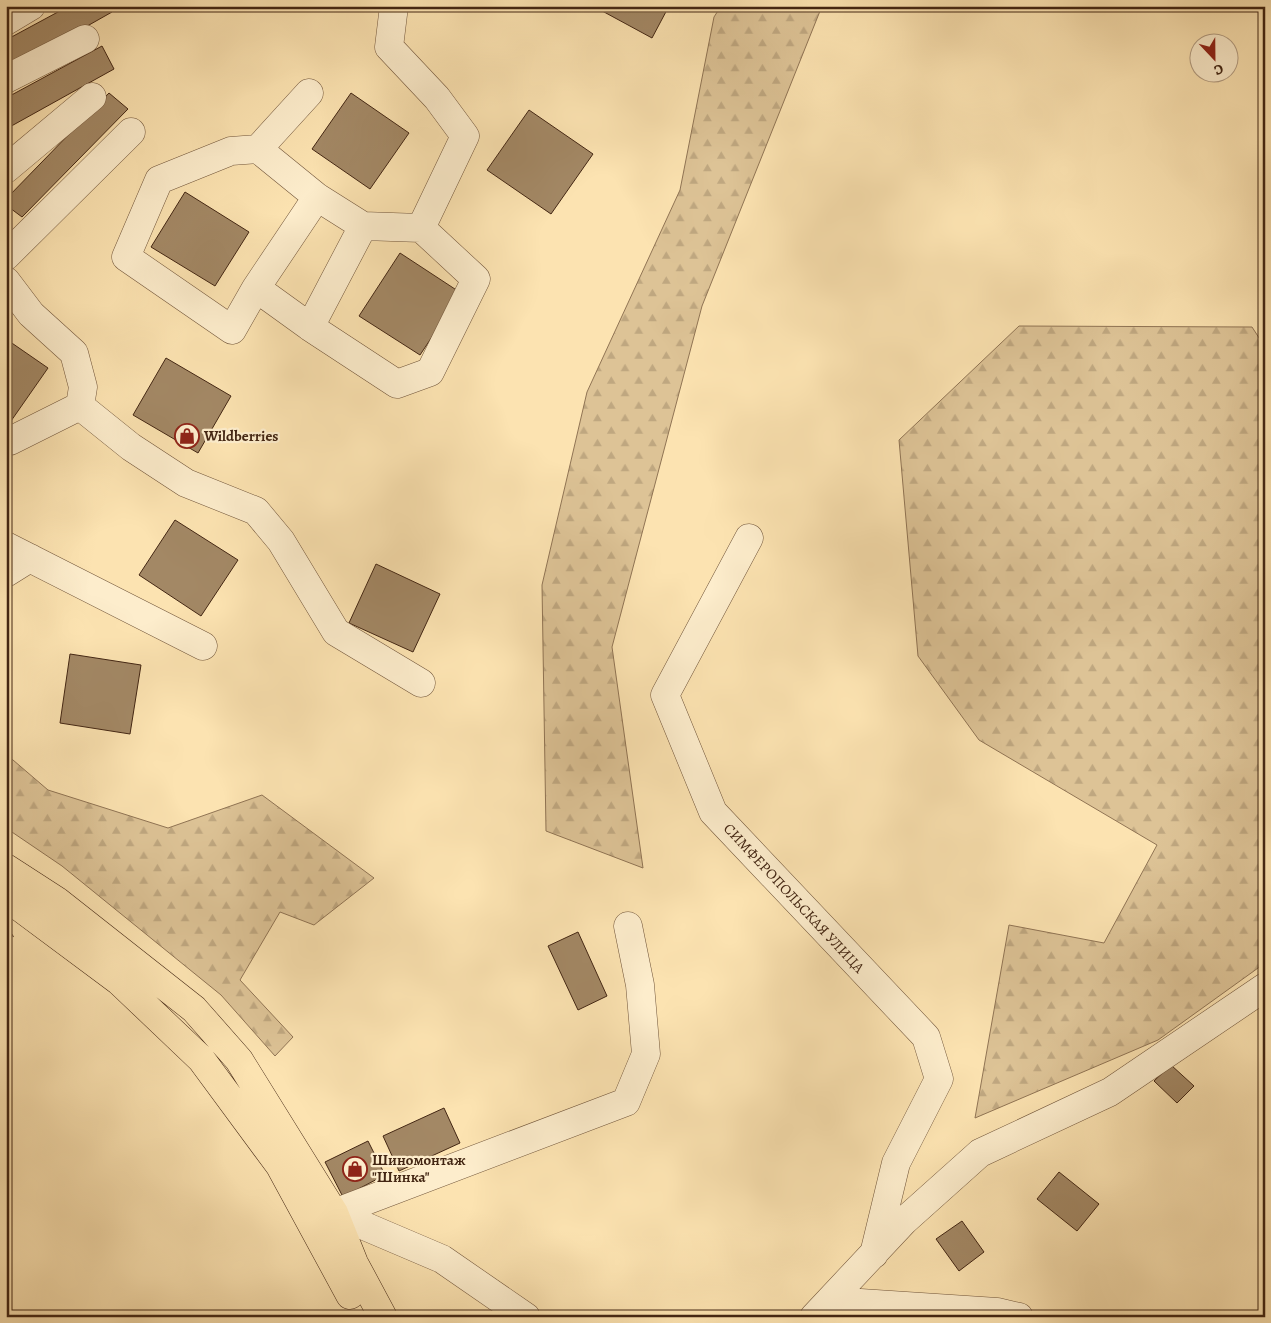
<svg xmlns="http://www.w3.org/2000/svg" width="1271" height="1323" font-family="Alegreya,serif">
	<defs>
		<pattern id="forest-firs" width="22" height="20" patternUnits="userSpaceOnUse" patternTransform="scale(1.25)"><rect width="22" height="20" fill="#ddc396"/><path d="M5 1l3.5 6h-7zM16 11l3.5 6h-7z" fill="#bfa780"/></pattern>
	</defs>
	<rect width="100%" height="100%" fill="#fce3b1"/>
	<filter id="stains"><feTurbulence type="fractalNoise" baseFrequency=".004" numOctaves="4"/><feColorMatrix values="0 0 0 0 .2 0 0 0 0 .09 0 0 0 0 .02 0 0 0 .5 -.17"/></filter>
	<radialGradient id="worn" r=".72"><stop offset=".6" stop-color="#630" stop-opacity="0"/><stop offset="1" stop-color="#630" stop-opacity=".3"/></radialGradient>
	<path fill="url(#forest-firs)" stroke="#907454" d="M721,6H822L702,306L612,647L643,868L546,831L542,585L587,392L680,190L714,17Z
		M1019,326L1252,327L1265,347V963L1158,1040L975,1118L1009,925L1104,943L1157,845L979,740L918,656L899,440Z
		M6,754L48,790L168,828L262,795L374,878L314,925L280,912L240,980L293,1037L275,1056L221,995L62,866L6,828Z"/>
	<path fill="#a38865" stroke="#432613" d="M69,6H109L112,12L6,72V40Z
		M593,6H669L652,38Z
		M102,46L114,69L6,129V98Z
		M109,93L128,109L22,217L6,205V199Z
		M351,93L409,133L370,189L312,149Z
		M529,110L593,154L551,214L487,170Z
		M185,192L249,232L215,286L151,247Z
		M400,253L461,293L420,355L359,316Z
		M6,339L48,368L11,421L6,418Z
		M166,358L231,396L198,453L133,415Z
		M175,520L238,560L201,616L139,575Z
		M376,564L440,594L413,652L349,623Z
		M70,654L141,665L130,734L60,723Z
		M578,932L607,996L578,1010L548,946Z
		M1171,1065L1194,1086L1177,1103L1154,1081Z
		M444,1108L460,1143L399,1171L383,1136Z
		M368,1141L385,1175L343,1197L325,1162Z
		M1059,1172L1099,1204L1077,1231L1037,1199Z
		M962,1221L984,1252L959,1271L936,1239Z"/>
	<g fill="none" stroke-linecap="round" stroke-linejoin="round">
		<defs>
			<path id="minor" d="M6,21L31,6
				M6,79L85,39
				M309,93L258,149L317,197L363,226L421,228L465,136L437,98L389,47L394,6
				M258,149L231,151L159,180L126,257L232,330L256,288L317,197
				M6,169L92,97
				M6,256L131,132
				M6,281L31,314L74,353L83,387L80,406L131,447L186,483L256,511L281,541L336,632L421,683
				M256,288L310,327L397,384L430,372L476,279L421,228
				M310,327L363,226
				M6,441H10L80,406
				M749,538L665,695L713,812L926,1037L939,1079L896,1163L874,1254
				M6,546L203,646
				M6,573L30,558
				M334,1213L626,1102L646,1054L640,985L628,926
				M334,1213L442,1259L526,1317
				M830,1301L997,1312L1019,1317
				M814,1317L904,1221L980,1153L1110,1092L1265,987"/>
			<path id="highway" d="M6,868L57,901L194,1009L239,1060L334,1213L354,1263L383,1317
				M6,897L119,981L201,1059L280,1166L350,1295"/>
		</defs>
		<use href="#minor" stroke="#71553a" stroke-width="29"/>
		<use href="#highway" stroke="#432613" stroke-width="29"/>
		<path stroke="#432613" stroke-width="3" stroke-dasharray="1 2.5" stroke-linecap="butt" d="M6,939L14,935"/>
		<use href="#minor" stroke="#fdedcc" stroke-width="28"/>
		<use href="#highway" stroke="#fce3b1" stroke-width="28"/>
	</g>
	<defs>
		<symbol id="shop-ring" viewBox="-11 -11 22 22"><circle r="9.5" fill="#fdedcc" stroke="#8f2418" stroke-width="1.5"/><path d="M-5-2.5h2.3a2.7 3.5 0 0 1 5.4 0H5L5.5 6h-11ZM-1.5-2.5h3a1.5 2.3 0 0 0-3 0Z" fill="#8f2418"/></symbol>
	</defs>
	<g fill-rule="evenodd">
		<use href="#shop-ring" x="173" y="422" width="28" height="28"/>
		<use href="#shop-ring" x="341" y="1155" width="28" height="28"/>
	</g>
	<g text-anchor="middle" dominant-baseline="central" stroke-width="4.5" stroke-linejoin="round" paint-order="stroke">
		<g font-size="15" font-weight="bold" fill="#432613" stroke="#fdedcc" text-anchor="start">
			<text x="204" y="436">Wildberries</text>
			<text x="372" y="1160">Шиномонтаж<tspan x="372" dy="17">"Шинка"</tspan></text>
		</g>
		<g font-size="15" fill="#432613" stroke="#fdedcc">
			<text transform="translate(794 898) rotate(47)">СИМФЕРОПОЛЬСКАЯ УЛИЦА</text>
		</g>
	</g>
	<rect width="1271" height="1323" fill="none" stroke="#fce3b1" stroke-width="25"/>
	<rect x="8" y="8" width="1256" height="1308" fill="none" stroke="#432613" stroke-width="2.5"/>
	<rect x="12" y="12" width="1246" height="1298" fill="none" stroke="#432613"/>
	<g transform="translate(1214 58) rotate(158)"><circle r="24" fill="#fdedcc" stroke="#b39d82"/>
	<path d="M0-4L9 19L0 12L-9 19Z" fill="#8f2418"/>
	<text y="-8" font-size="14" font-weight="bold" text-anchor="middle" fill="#432613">С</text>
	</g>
	<rect width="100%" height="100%" filter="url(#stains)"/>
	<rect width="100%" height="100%" fill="url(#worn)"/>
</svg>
